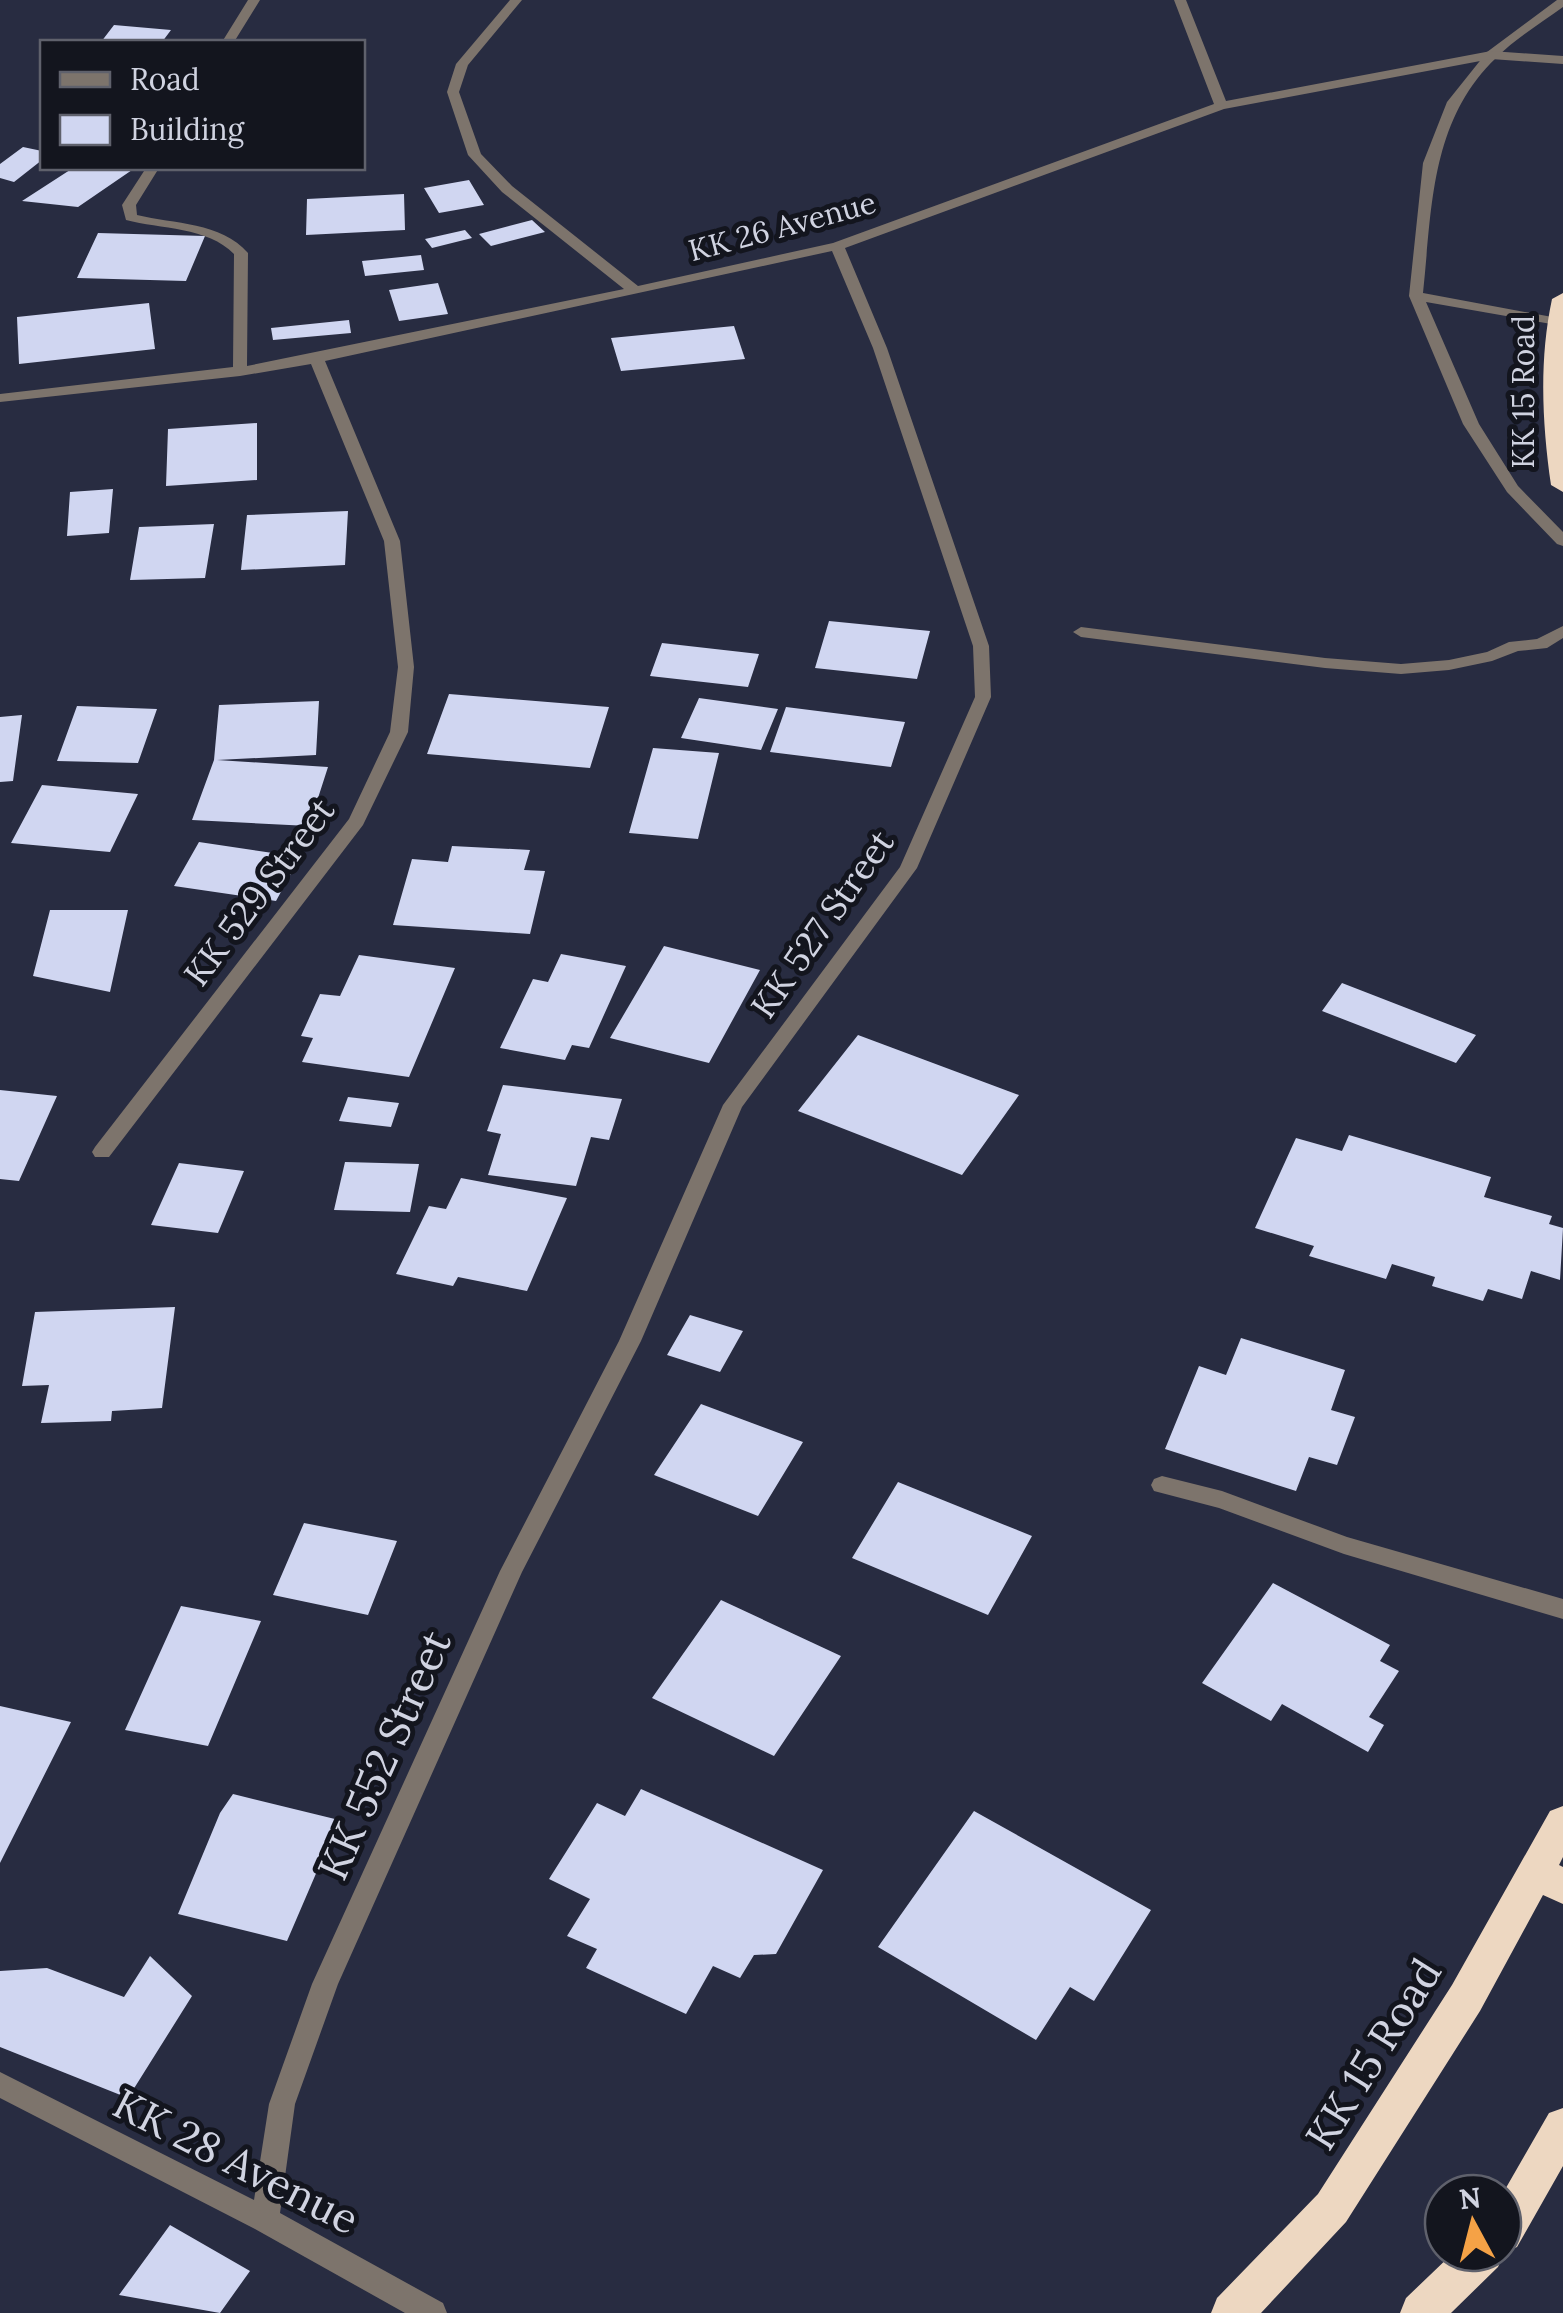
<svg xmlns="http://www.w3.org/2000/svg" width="1563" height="2313" font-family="Lora,serif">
	<rect width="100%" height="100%" fill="#282c41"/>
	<path fill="#d0d6f1" d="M114,25L171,30L162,42H101Z
		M23,147L42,151V160L14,182L0,178V164Z
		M73,168L132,170L78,207L22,201Z
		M469,180L484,205L439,213L424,188Z
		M404,194L405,230L306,235L307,199Z
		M532,220L545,232L491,246L479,234Z
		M465,230L472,238L432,248L425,239Z
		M98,233L205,236L186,281L77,278Z
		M421,255L424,270L365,276L362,261Z
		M438,283L448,314L399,321L389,290Z
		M149,303L155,349L19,364L17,317Z
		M349,320L351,333L273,340L271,328Z
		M734,326L745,359L621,371L611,338Z
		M257,423V480L166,486L168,429Z
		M113,489L109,533L67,536L70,492Z
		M348,511L345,565L241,570L247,515Z
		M214,524L205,578L130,580L139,527Z
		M829,621L930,631L917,679L815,668Z
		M662,643L759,654L748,687L650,676Z
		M449,694L609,707L590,768L427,754Z
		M699,698L778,709L761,750L681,738Z
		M319,701L316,755L217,760L328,767L309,826L192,820L214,760L219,705Z
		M77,706L157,709L138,763L57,761Z
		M786,707L905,722L891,767L770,752Z
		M22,715L13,781L0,782V717Z
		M653,748L719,753L698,839L629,833Z
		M42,785L138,794L110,852L11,843Z
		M199,842L300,857L276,901L174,886Z
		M452,846L530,850L524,870L545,871L530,934L393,925L412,859L448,862Z
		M50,910H128L110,992L33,976Z
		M664,946L760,970L709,1063L610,1038Z
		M561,954L626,966L589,1048L572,1045L565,1060L500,1048L533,979L548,982Z
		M359,955L455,968L409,1077L302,1062L313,1038L301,1036L320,994L340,996Z
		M1342,983L1476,1035L1456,1063L1322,1011Z
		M858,1035L1019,1095L962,1175L798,1111Z
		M503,1085L622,1099L609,1140L591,1137L576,1186L488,1175L501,1134L487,1131Z
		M0,1090L57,1096L19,1181L0,1179Z
		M348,1097L399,1103L391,1127L339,1121Z
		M1349,1135L1491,1177L1484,1197L1552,1216L1549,1224L1563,1228L1560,1280L1531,1271L1522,1299L1488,1289L1483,1301L1432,1286L1435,1277L1392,1264L1386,1279L1309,1256L1314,1246L1255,1228L1296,1138L1342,1151Z
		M345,1162L419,1164L410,1212L334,1210Z
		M179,1163L244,1171L218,1233L151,1225Z
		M461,1178L567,1198L527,1291L458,1277L453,1286L396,1274L429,1206L446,1209Z
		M175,1307L162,1408L112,1411L111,1421L41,1423L49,1385L22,1386L35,1312Z
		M690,1315L743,1331L720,1372L667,1355Z
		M1241,1338L1345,1370L1331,1410L1355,1417L1337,1465L1309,1457L1296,1491L1165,1449L1199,1366L1226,1375Z
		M701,1404L803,1442L758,1516L654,1475Z
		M898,1482L1032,1536L988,1615L852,1558Z
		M304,1523L397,1541L368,1615L273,1595Z
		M1273,1583L1390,1645L1380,1661L1399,1671L1369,1717L1384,1725L1368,1752L1282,1704L1271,1721L1202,1683Z
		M721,1600L841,1656L774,1756L652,1698Z
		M181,1606L261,1621L208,1746L125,1730Z
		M0,1706L71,1722L0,1863Z
		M641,1789L823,1870L776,1954L754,1955L740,1978L713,1966L686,2014L586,1968L597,1949L567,1936L590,1899L549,1879L597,1803L625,1816Z
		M233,1794L339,1820L287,1941L178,1914L220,1813Z
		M974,1811L1151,1910L1094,2001L1070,1987L1036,2040L878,1947Z
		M150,1956L192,1996L128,2098L0,2047V1971L47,1968L124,1997Z
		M170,2225L250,2271L220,2313L119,2295Z"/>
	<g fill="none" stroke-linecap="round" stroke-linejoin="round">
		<path fill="#7d746c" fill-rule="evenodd" d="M1557,0H1563V7C1541,23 1515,39 1496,58C1430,121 1432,209 1423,293L1563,319L1562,324L1557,325L1426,302L1479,424L1518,486L1563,532V546L1557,544L1507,492L1463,424L1409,296L1423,163L1447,102L1487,52Z
			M1563,626V638L1547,648L1518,651L1492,661L1449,670L1401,674L1325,668L1081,637L1073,632L1081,627L1325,658L1401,664L1449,660L1487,652L1509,642L1537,639Z"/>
		<path fill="#7d746c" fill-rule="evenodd" d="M248,0H260L234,42H222Z
			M510,0H522L468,65L459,92L481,154L512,186L638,286L833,243L1214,104L1174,0H1186L1226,101L1491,51L1563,56V64L1491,59L1224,109L845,248L887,348L989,646L991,697L917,868L742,1107L641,1341L522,1572L338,1984L295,2104L280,2213L443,2303L447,2313H405L255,2229L0,2098V2072L254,2200L269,2104L312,1984L500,1571L619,1341L723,1105L900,867L975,697L973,646L873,348L832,251L325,361L400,541L414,667L408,732L363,825L109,1157H95L92,1152L95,1147L349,819L390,732L398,667L384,541L311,364L240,376L0,402V394L233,367L234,254C208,227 160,229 126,220L122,205L146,168H159L136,205L137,215C174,224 221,222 248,253L247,366L624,289L502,192L468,155L447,92L456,64Z
			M1162,1476L1222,1491L1347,1537L1563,1599V1619L1344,1554L1219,1508L1154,1491L1151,1485L1154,1479Z"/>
		<path fill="#edd7c1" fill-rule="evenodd" d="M1563,293V492L1551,485C1542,423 1539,360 1552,299Z
			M1563,1806V1857L1559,1865L1563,1867V1904L1543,1895L1480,2011L1346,2222L1261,2313H1211L1217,2298L1318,2194L1452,1985L1550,1811Z
			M1563,2108V2166L1517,2247L1504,2253L1498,2267L1451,2313H1400L1406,2298L1453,2253H1503V2193L1549,2113Z"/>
	</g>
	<g text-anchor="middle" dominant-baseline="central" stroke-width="10" stroke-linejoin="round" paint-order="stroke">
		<g font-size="30" fill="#d0d3e1" stroke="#13151e">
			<text transform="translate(782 226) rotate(-15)">KK 26 Avenue</text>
			<text transform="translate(1523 392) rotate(-90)">KK 15 Road</text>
		</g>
		<g font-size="35" fill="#d0d3e1" stroke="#13151e">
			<text transform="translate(259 892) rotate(-53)">KK 529 Street</text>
			<text transform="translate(822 924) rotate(-55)">KK 527 Street</text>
		</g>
		<g font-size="42" fill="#d0d3e1" stroke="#13151e">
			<text transform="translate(384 1755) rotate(-66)">KK 552 Street</text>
			<text transform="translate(1373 2054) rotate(-58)">KK 15 Road</text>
			<text transform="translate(236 2161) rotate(27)">KK 28 Avenue</text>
		</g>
	</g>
	<rect x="40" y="40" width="325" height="130" fill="#13151e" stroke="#5f616c" stroke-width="2.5"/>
	<rect x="60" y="72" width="50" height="15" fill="#7d746c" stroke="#5f616c" stroke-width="2.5"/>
	<text x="130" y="90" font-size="30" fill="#d0d3e1">Road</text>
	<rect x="60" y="115" width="50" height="30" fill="#d0d6f1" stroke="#5f616c" stroke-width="2.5"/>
	<text x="130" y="140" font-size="30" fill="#d0d3e1">Building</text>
	<g transform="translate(1473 2223) rotate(353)"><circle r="48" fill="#13151e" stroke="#5f616c" stroke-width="2.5"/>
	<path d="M0-8L18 38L0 25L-18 38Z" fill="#f5a246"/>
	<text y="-15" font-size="28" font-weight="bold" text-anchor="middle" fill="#d0d3e1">N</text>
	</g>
</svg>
